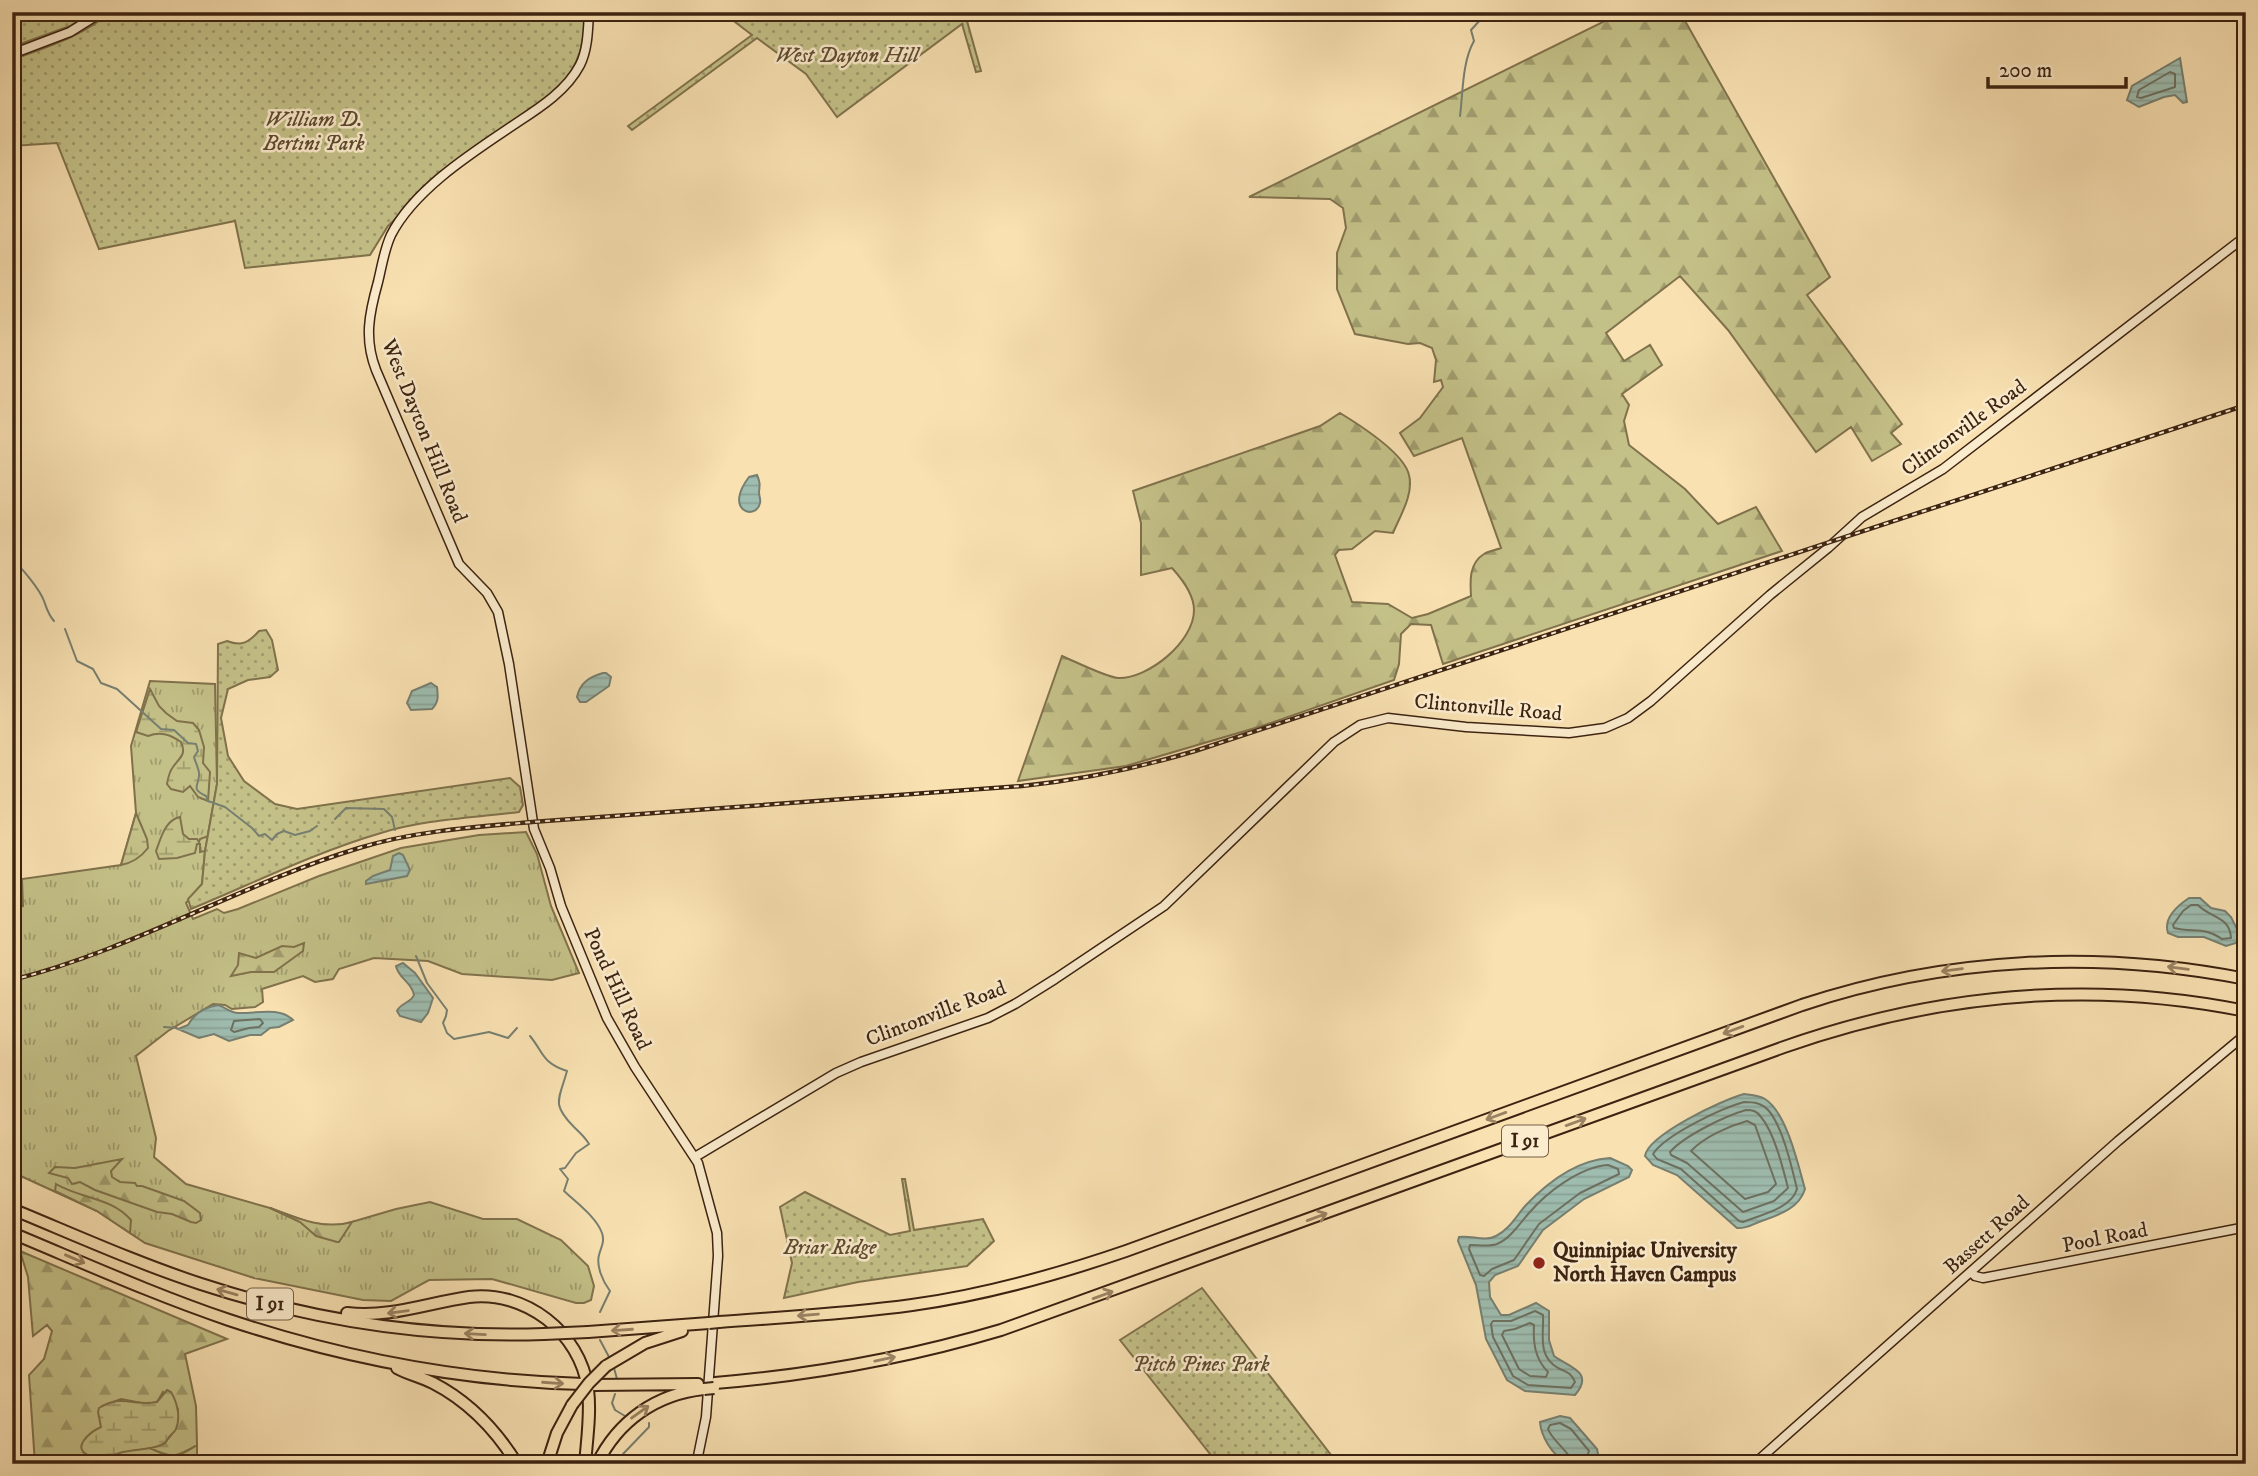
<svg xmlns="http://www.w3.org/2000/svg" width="2258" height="1476" font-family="'IM FELL DW Pica',serif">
	<defs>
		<pattern id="grass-tufts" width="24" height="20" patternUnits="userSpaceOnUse" patternTransform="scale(1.75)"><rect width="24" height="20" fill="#c4c188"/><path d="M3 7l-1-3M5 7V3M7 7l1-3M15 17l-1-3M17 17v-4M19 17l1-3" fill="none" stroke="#a09c6e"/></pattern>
		<pattern id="forest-firs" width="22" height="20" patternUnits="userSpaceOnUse" patternTransform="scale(1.75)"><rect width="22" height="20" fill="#c4c188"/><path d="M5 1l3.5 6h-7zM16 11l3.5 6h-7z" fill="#a09c6e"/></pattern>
		<pattern id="wetland-marsh" width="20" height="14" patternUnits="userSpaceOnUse" patternTransform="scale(1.75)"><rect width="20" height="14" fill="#c4c188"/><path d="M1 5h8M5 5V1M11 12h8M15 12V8" fill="none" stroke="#a09c6e"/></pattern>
		<pattern id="park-dots" width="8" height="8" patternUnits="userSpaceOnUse" patternTransform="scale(1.75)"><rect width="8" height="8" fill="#c4c188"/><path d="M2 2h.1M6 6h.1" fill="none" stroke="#a09c6e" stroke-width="1.8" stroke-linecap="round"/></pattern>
		<pattern id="water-rules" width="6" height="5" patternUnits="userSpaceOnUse" patternTransform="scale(1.75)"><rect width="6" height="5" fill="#9ebdb0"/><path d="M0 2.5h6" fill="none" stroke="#89a296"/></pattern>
	</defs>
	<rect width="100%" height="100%" fill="#f9e1b2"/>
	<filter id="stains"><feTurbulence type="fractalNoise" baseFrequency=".00286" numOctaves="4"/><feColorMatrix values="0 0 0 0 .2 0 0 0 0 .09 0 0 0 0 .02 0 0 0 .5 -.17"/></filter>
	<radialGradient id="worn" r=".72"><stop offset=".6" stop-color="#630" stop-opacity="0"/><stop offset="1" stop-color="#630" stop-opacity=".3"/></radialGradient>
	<path fill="url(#grass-tufts)" stroke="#80724c" stroke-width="2" d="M150,681L215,684L217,784L205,851L202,884L186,903L193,919L217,909L224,913L238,909L319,876L401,848L479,835L526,832L537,854L551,906L579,973L552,980L462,974L428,961L374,958L339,969L333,979L315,982L303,976L262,989L263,1002L255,1007L232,1009L225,1005L213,1004L168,1031L136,1056L156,1138L154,1157L186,1184L270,1208L311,1223L338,1226L396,1209L430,1202L483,1219H517L561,1240L588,1266L594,1286L591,1300L584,1303H576L492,1279L429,1280L391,1301L363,1300L254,1278L145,1243L97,1211L12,1172V909L23,906L22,879L121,865L136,813L131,746Z
		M197,1445V1464H95L92,1457C111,1458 130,1446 149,1448C158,1449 166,1459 176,1456C183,1454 191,1449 197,1445Z"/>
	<path fill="url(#forest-firs)" stroke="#80724c" stroke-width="2" d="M1623,12H1680L1830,277L1807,295L1902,424L1891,433L1901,444L1872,461L1851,427L1816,452L1728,330L1680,276L1606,333L1624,361L1650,345L1662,365L1622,394L1629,405L1624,421L1629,445L1685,489L1718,524L1756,507L1782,551L1443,664L1431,625L1411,624L1401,634L1399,664L1394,680L1262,726L1126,766L1018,781L1062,656C1074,661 1106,677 1118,678C1148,679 1194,642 1194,610C1194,595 1182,579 1172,568L1141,575V523L1133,491L1320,426L1340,413C1358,424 1404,453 1409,475C1414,494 1400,516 1393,533L1375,531L1352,549L1339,550L1335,555L1352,602L1388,604L1412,618L1428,614L1471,596C1470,581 1469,563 1484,554C1489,551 1496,550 1501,548L1462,438L1414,456L1400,433L1420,418L1443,387L1441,380L1434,382L1436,360L1432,348L1420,343L1408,344L1355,334L1337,289V253L1346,228L1343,208L1330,199L1249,197Z
		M304,943L303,951L274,972H251L231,976L238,965L239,953L256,958L282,946L294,947Z
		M122,1159L111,1171L112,1177L120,1182L135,1183L137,1186H142L184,1201L200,1213L201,1220L196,1223L191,1222L172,1214L157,1212L95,1190L80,1182L72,1184L68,1178L49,1173L55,1167L75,1168Z
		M56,1184C81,1199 111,1197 131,1220L130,1233L97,1211L55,1191Z
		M270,1208C297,1218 323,1230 352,1222L339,1242H337L316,1236L300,1222Z
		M20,1251L227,1339L185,1354L196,1406L197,1445C176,1457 172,1459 150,1448C173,1441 176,1431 178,1409L163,1392L157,1402L147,1404L121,1399L102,1406L101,1427L83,1452L92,1457L95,1464H35L29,1375L44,1359L52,1331L47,1325L33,1336L28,1277Z"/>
	<path fill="url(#wetland-marsh)" stroke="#80724c" stroke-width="2" d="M150,689L159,706L166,713L177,721L193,723L199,730L204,747L203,763L210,772L208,801L198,797L190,786L183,792L171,789L167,784C168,778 169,772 173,767C179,758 187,755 181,742C171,735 161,731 148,736L136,732Z
		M136,813L147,839L148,848C141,857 132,863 121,865Z
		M180,817L183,834L189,839H197L199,842L200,839L208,836L205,851L200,852V844H197L195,853L177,858L159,859L156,851C161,838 165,820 180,817Z
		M167,1390L171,1392C177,1402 181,1417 176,1429C176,1430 170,1436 169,1437C165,1442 168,1442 161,1445C149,1450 136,1449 123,1452C112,1455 102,1460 91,1456C69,1449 90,1432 101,1427L98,1412L99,1408C125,1393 132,1407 157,1402Z"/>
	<path fill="url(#park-dots)" stroke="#80724c" stroke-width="2" d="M12,12H92L70,26L12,47Z
		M110,12H586C583,45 581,63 558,89L404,211L388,226L370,255L245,268L235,221L99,249L57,143L12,146V60C47,47 82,37 110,12Z
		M722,12H970L973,16L967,21L981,71L976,72L962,24L837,117L806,74L757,38L632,130L628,126L752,35Z
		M266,630L272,640L278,670L270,677L248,680L228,689L221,718L228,756L244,781L275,804L297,809L510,778L520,787L523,805L519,812C473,818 426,819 381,833C316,852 254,883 191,909L188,899L202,884L205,851L217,784L218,644L227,641C242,647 249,642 259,631Z
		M902,1179H905L914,1230L983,1219L994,1241L967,1266L858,1282L784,1298L792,1263L780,1207L805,1192L890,1235L910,1231Z
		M1202,1288L1338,1464H1218L1120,1340Z"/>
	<path fill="url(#water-rules)" stroke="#777f70" stroke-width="2" d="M2180,58L2187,102L2183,103L2175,95L2164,97L2139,107L2127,100L2132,86Z
		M757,475C760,482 760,484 759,492C759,496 761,500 760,503C756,521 723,511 749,477Z
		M603,673H606L611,677L609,686L586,702H580L577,697C580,683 589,677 603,673Z
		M431,683L437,687C438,696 439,702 432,709L411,710L407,703L412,691Z
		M399,853L403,855L410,870L407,876L366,884V881L373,876L390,870L393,856Z
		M2189,898H2200L2211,908L2225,911L2231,917L2239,933V939L2236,943L2226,946L2204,937H2178L2168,933C2163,918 2177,906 2189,898Z
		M403,963L415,973L433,998L428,1013L421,1022L400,1016L397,1011C400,1003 411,1003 414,995C412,982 398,978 396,966Z
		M218,1005C225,1007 231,1013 238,1013C255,1014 279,1006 293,1020L279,1027L270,1028L261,1035H250L229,1041L214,1034L199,1038L178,1029L188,1025C194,1014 205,1007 218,1005Z
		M1744,1094C1752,1095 1758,1095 1765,1099C1787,1113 1798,1165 1805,1189C1799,1209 1778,1215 1759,1222C1751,1225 1746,1229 1737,1228L1677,1175L1653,1165L1645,1156C1648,1135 1722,1100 1744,1094Z
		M1610,1158L1628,1166L1632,1170L1629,1177L1584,1199L1543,1230L1518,1266L1495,1275L1489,1282L1490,1297L1501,1315H1509L1536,1303L1549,1311V1340L1554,1356C1569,1367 1595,1372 1575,1395L1525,1391L1507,1380L1486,1339L1476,1285L1458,1241L1459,1237C1471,1235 1485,1242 1496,1236C1509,1230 1517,1215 1526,1205C1548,1182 1578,1160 1610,1158Z
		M1560,1416L1570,1418L1597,1449L1598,1454L1589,1463C1581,1463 1572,1464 1565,1461C1552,1455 1541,1436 1540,1422Z"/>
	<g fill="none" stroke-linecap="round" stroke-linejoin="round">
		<path stroke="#6d7060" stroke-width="2" d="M2170,72L2175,74V87L2141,98L2137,97L2139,90Z
			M2191,905H2198C2210,918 2230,916 2231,938L2222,939C2204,926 2193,933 2174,928L2173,925L2183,911Z
			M260,1019L263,1023L259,1027L249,1028L234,1032L231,1030L234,1021Z
			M1744,1102C1754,1102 1762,1103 1769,1111C1783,1128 1792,1168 1797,1189C1791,1209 1760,1215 1743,1222L1739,1221L1681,1169L1657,1159L1653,1154C1665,1135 1722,1108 1744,1102Z
			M1746,1110C1753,1110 1757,1111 1761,1117C1774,1132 1783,1168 1788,1188L1774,1201L1743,1212L1687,1163L1671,1155L1670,1152C1684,1136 1725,1116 1746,1110Z
			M1747,1121L1755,1125L1776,1184L1768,1192L1745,1199L1691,1151C1704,1137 1729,1126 1747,1121Z
			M1608,1165L1618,1169L1619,1174L1580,1193L1539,1224L1514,1260L1492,1269L1484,1276L1480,1275L1469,1249L1470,1245C1478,1245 1489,1247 1497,1244C1510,1239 1520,1223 1529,1213C1547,1192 1580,1167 1608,1165Z
			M1535,1311L1543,1315C1544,1334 1537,1356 1558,1368C1566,1372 1571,1372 1575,1382L1571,1388L1528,1385L1513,1376L1493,1337L1491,1324L1493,1321H1511Z
			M1530,1323L1534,1325C1533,1343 1535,1359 1548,1372L1546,1377L1530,1376L1519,1369L1502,1335L1504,1331L1515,1329Z
			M1572,1464C1570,1451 1553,1442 1548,1429L1550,1425L1560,1423L1571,1429L1589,1451L1584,1464"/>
		<path stroke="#777f70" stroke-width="2" d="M68,18L81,12
			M1460,116C1463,93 1462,62 1474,41L1471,30L1482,18L1484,12
			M12,560C21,566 40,590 44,601C47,609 48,614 54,621
			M65,629L77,661L93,669L101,683L117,689L161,729L174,730L188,743L196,744L198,751L194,757C195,762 200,770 199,776C198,787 191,789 206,796L208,801L225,807L252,828L259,836L265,834L272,840L277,834L284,831L295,835L310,831L317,826
			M335,819L346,808L384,809L392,817L395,830
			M416,956L427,983L447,1010L446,1016L443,1023L447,1033L454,1039L489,1032L508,1038L517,1028
			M164,1027L177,1028
			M530,1036C544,1053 542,1063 567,1071C559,1100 551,1104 574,1127C580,1133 585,1137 589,1144L576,1153L565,1168L560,1169L568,1179L564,1191C577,1203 596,1217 602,1233C605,1242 601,1247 599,1255C596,1266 603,1282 610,1291L600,1312
			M600,1340L609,1357
			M614,1368L617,1379
			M615,1394L612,1403L615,1410L625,1416
			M617,1464L623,1454L649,1427V1423"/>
		<defs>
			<path id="secondary" d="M589,12C588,29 588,49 580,65C567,90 541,107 518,122C475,151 415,188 391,235C384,250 382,266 378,282C369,314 364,339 376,370L459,564L487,593L498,612L509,664L534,829L550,868L561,906L607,1018L635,1067L698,1163L717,1233L718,1256L706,1417L697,1461
				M12,54L70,32L102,12
				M695,1157L836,1073L861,1062L988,1018L1015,1004L1055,979L1164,906L1334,742L1360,725L1388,718L1466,727L1569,733L1605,728L1628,718L1651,701L1770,595L1828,548L1862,517L1943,469L2246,236
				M1972,1273L1975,1276L1983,1278L2246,1227
				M656,1464L684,1460L711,1464
				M1754,1464L2118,1141L2246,1034"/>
			<path id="highway" d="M12,1209C75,1235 137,1263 201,1284C311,1320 428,1338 544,1334
				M12,1233C84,1263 155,1295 229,1320C343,1358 463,1381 583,1384
				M347,1313C390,1318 427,1303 469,1297C525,1290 580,1332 588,1389C591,1413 587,1439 585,1464
				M719,1322C783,1317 848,1314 912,1305C985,1295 1056,1275 1126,1251L1802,1005C1946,957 2098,950 2246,979
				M588,1332L709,1323
				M606,1366L645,1343L682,1331
				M397,1368C408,1374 421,1377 433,1383C468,1401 496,1430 517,1464
				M715,1383C812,1375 907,1358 1001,1330L1784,1047C1935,994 2088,979 2246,1011
				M593,1385L698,1384
				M547,1464L557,1433L572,1405
				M597,1464C618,1421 656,1394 704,1389"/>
		</defs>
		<use href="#secondary" stroke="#3c2311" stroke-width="11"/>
		<use href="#highway" stroke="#3c2311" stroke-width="14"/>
		<use href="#secondary" stroke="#fbeccd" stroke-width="8"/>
		<use href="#highway" stroke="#f9e1b2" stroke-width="10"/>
		<defs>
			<path id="rail" d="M12,980C132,950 241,884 359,848C415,831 474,827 532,822L1022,786C1081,780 1138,768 1195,751L2246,405"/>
		</defs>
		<use href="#rail" stroke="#3c2311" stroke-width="4.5"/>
		<use href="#rail" stroke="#fbeccd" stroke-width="2" stroke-dasharray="5" stroke-linecap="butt"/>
		<defs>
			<path id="highway-bridge" d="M709,1323L719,1322
				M544,1334L588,1332
				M704,1389L714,1388
				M572,1405L589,1383L606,1366"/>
		</defs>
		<use href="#highway-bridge" stroke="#3c2311" stroke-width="14" stroke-linecap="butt"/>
		<use href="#highway-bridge" stroke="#f9e1b2" stroke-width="10"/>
	</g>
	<defs><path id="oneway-shaft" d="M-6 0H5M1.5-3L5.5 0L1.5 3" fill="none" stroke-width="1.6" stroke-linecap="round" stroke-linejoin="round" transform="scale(1.75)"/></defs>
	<g stroke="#9a8262">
		<use href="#oneway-shaft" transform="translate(2178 968) rotate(-173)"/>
		<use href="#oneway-shaft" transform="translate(1952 970) rotate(172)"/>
		<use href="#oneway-shaft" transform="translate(1733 1030) rotate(160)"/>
		<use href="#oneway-shaft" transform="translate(1496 1116) rotate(160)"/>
		<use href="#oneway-shaft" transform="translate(1576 1122) rotate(-20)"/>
		<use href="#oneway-shaft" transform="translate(1317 1217) rotate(-20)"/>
		<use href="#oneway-shaft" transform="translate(75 1259) rotate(23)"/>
		<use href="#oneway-shaft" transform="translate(227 1292) rotate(-164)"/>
		<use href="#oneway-shaft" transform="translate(1103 1295) rotate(-20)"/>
		<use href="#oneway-shaft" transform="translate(398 1312) rotate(172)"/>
		<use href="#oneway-shaft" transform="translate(808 1315) rotate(175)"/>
		<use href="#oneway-shaft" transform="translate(622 1330) rotate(176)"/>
		<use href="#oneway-shaft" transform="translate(475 1334) rotate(-177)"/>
		<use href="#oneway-shaft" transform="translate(885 1359) rotate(-12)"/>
		<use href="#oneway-shaft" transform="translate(553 1383) rotate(4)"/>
		<use href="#oneway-shaft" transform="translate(640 1412) rotate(-35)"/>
	</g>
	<circle fill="#8f2418" stroke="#fbeccd" stroke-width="2.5" cx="1539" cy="1263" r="7"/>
	<g text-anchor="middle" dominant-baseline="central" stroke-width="5" stroke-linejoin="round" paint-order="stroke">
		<g fill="#fbeccd" stroke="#755f49" stroke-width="2">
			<rect x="1502" y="1125.5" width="46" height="31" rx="5"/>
			<rect x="247" y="1288.5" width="46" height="31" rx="5"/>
		</g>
		<g font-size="19" font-weight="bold" fill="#3c2311">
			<text x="1525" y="1141">I 91</text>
			<text x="270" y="1304">I 91</text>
		</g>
		<g font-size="21" font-style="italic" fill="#5e4a2f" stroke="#fbeccd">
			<text x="847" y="56">West Dayton Hill</text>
			<text x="314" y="120">William D.<tspan x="314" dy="24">Bertini Park</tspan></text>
			<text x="830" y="1248">Briar Ridge</text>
			<text x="1201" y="1365">Pitch Pines Park</text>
		</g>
		<g font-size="21" fill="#3c2311" stroke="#fbeccd">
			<text transform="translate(1964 428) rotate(-36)">Clintonville Road</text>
			<text transform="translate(424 431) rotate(68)">West Dayton Hill Road</text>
			<text transform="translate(1488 708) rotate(5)">Clintonville Road</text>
			<text transform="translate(617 989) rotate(65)">Pond Hill Road</text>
			<text transform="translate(936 1014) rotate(-21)">Clintonville Road</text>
			<text transform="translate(1987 1235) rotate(-42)">Bassett Road</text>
			<text transform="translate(2105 1238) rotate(-11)">Pool Road</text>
		</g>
		<g font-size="21" font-weight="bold" fill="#3c2311" stroke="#fbeccd" text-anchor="start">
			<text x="1553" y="1251">Quinnipiac University<tspan x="1553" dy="24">North Haven Campus</tspan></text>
		</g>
	</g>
	<rect width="2258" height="1476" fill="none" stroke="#f9e1b2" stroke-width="42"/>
	<rect x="14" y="14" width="2230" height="1448" fill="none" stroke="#3c2311" stroke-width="3.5"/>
	<rect x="21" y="21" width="2216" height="1434" fill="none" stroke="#3c2311" stroke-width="2"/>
	<path d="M1988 77v10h138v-10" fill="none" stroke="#3c2311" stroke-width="3.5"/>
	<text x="1999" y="77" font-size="21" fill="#3c2311" stroke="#fbeccd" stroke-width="5" paint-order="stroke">200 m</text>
	<rect width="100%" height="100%" filter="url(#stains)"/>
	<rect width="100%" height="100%" fill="url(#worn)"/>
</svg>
